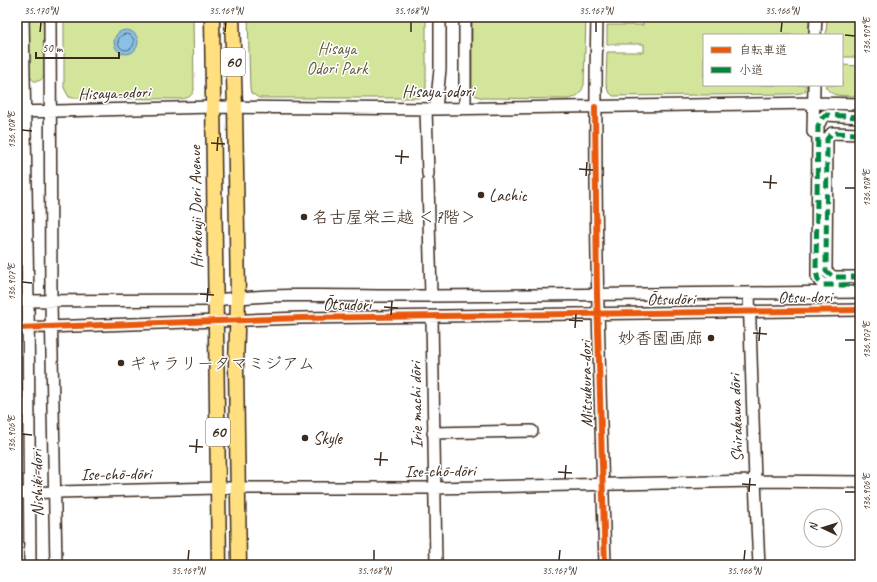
<svg xmlns="http://www.w3.org/2000/svg" width="877" height="582" font-family="Caveat,'Klee One',sans-serif">
	<rect width="100%" height="100%" fill="#fff"/>
	<filter id="ink" filterUnits="userSpaceOnUse"><feTurbulence type="fractalNoise" baseFrequency=".025" numOctaves="2"/><feDisplacementMap in="SourceGraphic" scale="8" xChannelSelector="R" yChannelSelector="G"/><feConvolveMatrix kernelMatrix="1 2 1 2 8 2 1 2 1" color-interpolation-filters="sRGB"/></filter>
	<g filter="url(#ink)">
		<path fill="#d2e59a" stroke="#86885c" d="M28,17H45V74C43,79 40,82 34,81L29,76Z
			M64,17H193L194,90C192,97 187,98 181,99L73,98L69,97L64,88Z
			M248,17H426V89L425,93L419,98H259L251,93L250,88Z
			M472,17H586L584,85C581,93 578,97 569,99L484,98L476,96L472,91Z
			M643,17H809V35H704V85H807L805,91L801,93L791,94L613,96L608,91L606,84L607,52H644V44H607V25H643Z
			M827,17L860,18V57H842V35H826Z
			M842,65L860,66V96C847,95 830,99 825,85H842Z"/>
		<path fill="#88c0e7" stroke="#698497" d="M114 42a12 12 0 1 1 24 0a12 12 0 1 1-24 0Z"/>
		<g fill="none" stroke-linecap="round" stroke-linejoin="round">
			<path stroke="#5a666e" stroke-width="1" d="M118 42a8 8 0 1 1 16 0a8 8 0 1 1-16 0Z"/>
			<defs>
				<path id="minor" d="M23,17L28,301L30,565
					M50,17L51,302L56,565
					M597,17C593,200 600,382 605,565
					M815,35L816,17
					M465,108V17
					M426,109L428,174
					M436,109L440,69V17
					M17,112L213,107L436,109L813,103L860,104
					M813,132L814,85
					M860,134L832,133L827,139L826,271L833,277H860
					M428,182L431,296
					M837,285C828,285 821,286 817,277L818,126L822,118L826,115L860,117
					M749,293L755,481L759,565
					M17,301L216,300C287,292 361,297 432,296C575,295 717,293 860,292
					M432,317L436,565
					M17,328L301,318L860,310
					M433,433L532,431
					M17,493L218,488H434L755,481L860,482"/>
				<path id="major" d="M212,17L219,565
					M232,17L235,107L238,297L236,367L239,565"/>
			</defs>
			<use href="#minor" stroke="#3b2a1e" stroke-width="14"/>
			<use href="#major" stroke="#3b2a1e" stroke-width="17"/>
			<use href="#minor" stroke="#fff" stroke-width="11"/>
			<use href="#major" stroke="#ffdf80" stroke-width="14"/>
			<path stroke="#00873e" stroke-width="5" stroke-dasharray="10 5" stroke-linecap="butt" d="M860,117L826,115L822,118L818,126L816,271L818,280L823,285H860
				M860,134L832,133L827,139L826,271L833,277H860"/>
			<defs>
				<path id="cycleway" d="M595,107L597,294L605,565
					M17,328L301,318L860,310"/>
			</defs>
			<use href="#cycleway" stroke="#fff" stroke-width="8"/>
			<use href="#cycleway" stroke="#e8590c" stroke-width="6"/>
		</g>
	</g>
	<path fill="none" stroke="#3b2a1e" stroke-width="1.5" d="M40,32L41,22M225,32L226,22M411,32V22M596,32V22M781,32L782,22M845,35L855,36M22,130L32,131M211,143L225,144M217,151L218,137M395,156L409,157M401,164L402,150M579,169L593,170M586,176L587,162M763,182L777,183M845,188H855M770,189L771,175M22,282L32,283M200,294L214,295M207,302L208,288M384,307L398,308M391,315L392,301M569,320L583,321M575,328L576,314M753,333L767,334M845,340H855M759,341L760,327M22,434L32,435M189,446L203,447M196,453L197,439M374,459L388,460M380,466L381,452M558,472L572,473M565,479L566,465M742,484L756,485M749,492L750,478M845,492H855M188,560L189,550M374,560V550M559,560L560,550M744,560L745,550"/>
	<g fill="#3b2a1e" stroke="#fff" stroke-width="1.5">
		<circle cx="481" cy="195" r="4"/>
		<circle cx="304" cy="217" r="4"/>
		<circle cx="711" cy="338" r="4"/>
		<circle cx="121" cy="363" r="4"/>
		<circle cx="305" cy="438" r="4"/>
	</g>
	<g text-anchor="middle" dominant-baseline="central" stroke-width="3" stroke-linejoin="round" paint-order="stroke">
		<g fill="#fff" stroke="#766a62" stroke-width="1">
			<rect x="221" y="48" width="24" height="28" rx="3"/>
			<rect x="206" y="418" width="24" height="28" rx="3"/>
		</g>
		<g font-size="16" font-weight="bold" fill="#3b2a1e">
			<text x="233" y="62">60</text>
			<text x="218" y="432">60</text>
		</g>
		<g font-size="17" fill="#61593d" stroke="#fff">
			<text x="337" y="48">Hisaya<tspan x="337" dy="20">Odori Park</tspan></text>
		</g>
		<g font-size="17" fill="#3b2a1e" stroke="#fff">
			<text x="438" y="91">Hisaya-odori</text>
			<text transform="translate(114 93) rotate(-2)">Hisaya-odori</text>
			<text transform="translate(196 207) rotate(-91)">Hirokouji Dori Avenue</text>
			<text transform="translate(805 297) rotate(-1)">Otsu-dori</text>
			<text transform="translate(671 299) rotate(-1)">Ōtsudōri</text>
			<text x="347" y="304">Ōtsudōri</text>
			<text transform="translate(586 384) rotate(-91)">Mitsukura-dori</text>
			<text transform="translate(416 405) rotate(-91)">Irie machi dōri</text>
			<text transform="translate(736 418) rotate(-92)">Shirakawa dōri</text>
			<text transform="translate(440 471) rotate(-1)">Ise-chō-dōri</text>
			<text transform="translate(116 474) rotate(-1)">Ise-chō-dōri</text>
			<text transform="translate(37 483) rotate(-91)">Nishiki-dori</text>
		</g>
		<g font-size="17" fill="#3b2a1e" stroke="#fff" text-anchor="start">
			<text x="489" y="195">Lachic</text>
			<text x="312" y="217">名古屋栄三越 ＜7階＞</text>
			<text x="703" y="338" text-anchor="end">妙香園画廊</text>
			<text x="129" y="363">ギャラリータマミジアム</text>
			<text x="313" y="438">Skyle</text>
		</g>
	</g>
	<rect width="877" height="582" fill="none" stroke="#fff" stroke-width="44"/>
	<rect x="703" y="34" width="140" height="52" fill="#ffffff" stroke="#b1aaa5"/>
	<rect x="711" y="47" width="20" height="6" fill="#e8590c" stroke="#b1aaa5"/>
	<text x="739" y="54" font-size="12" fill="#3b2a1e">自転車道</text>
	<rect x="711" y="67" width="20" height="6" fill="#00873e" stroke="#b1aaa5"/>
	<text x="739" y="74" font-size="12" fill="#3b2a1e">小道</text>
	<g transform="translate(823 528) rotate(274)"><circle r="19" fill="#ffffff" stroke="#b1aaa5"/>
	<path d="M0-3L7 15L0 10L-7 15Z" fill="#3b2a1e"/>
	<text y="-6" font-size="11" font-weight="bold" text-anchor="middle" fill="#3b2a1e">N</text>
	</g>
	<path d="M36 52v6h83v-6" fill="none" stroke="#3b2a1e" stroke-width="2"/>
	<text x="42" y="52" font-size="12" fill="#3b2a1e" stroke="#ffffff" stroke-width="3" paint-order="stroke">50 m</text>
	<rect x="22" y="22" width="833" height="538" fill="none" stroke="#3b2a1e" stroke-width="1.5"/>
	<g font-size="10" text-anchor="middle" fill="#3b2a1e">
		<text x="41" y="14">35.170°N</text>
		<text x="226" y="14">35.169°N</text>
		<text x="411" y="14">35.168°N</text>
		<text x="596" y="14">35.167°N</text>
		<text x="782" y="14">35.166°N</text>
		<text transform="translate(866 36) rotate(-90)" y="4">136.909°E</text>
		<text transform="translate(11 130) rotate(-90)" y="4">136.908°E</text>
		<text transform="translate(866 188) rotate(-90)" y="4">136.908°E</text>
		<text transform="translate(11 282) rotate(-90)" y="4">136.907°E</text>
		<text transform="translate(866 340) rotate(-90)" y="4">136.907°E</text>
		<text transform="translate(11 434) rotate(-90)" y="4">136.906°E</text>
		<text transform="translate(866 492) rotate(-90)" y="4">136.906°E</text>
		<text x="188" y="574">35.169°N</text>
		<text x="374" y="574">35.168°N</text>
		<text x="559" y="574">35.167°N</text>
		<text x="744" y="574">35.166°N</text>
	</g>
</svg>
